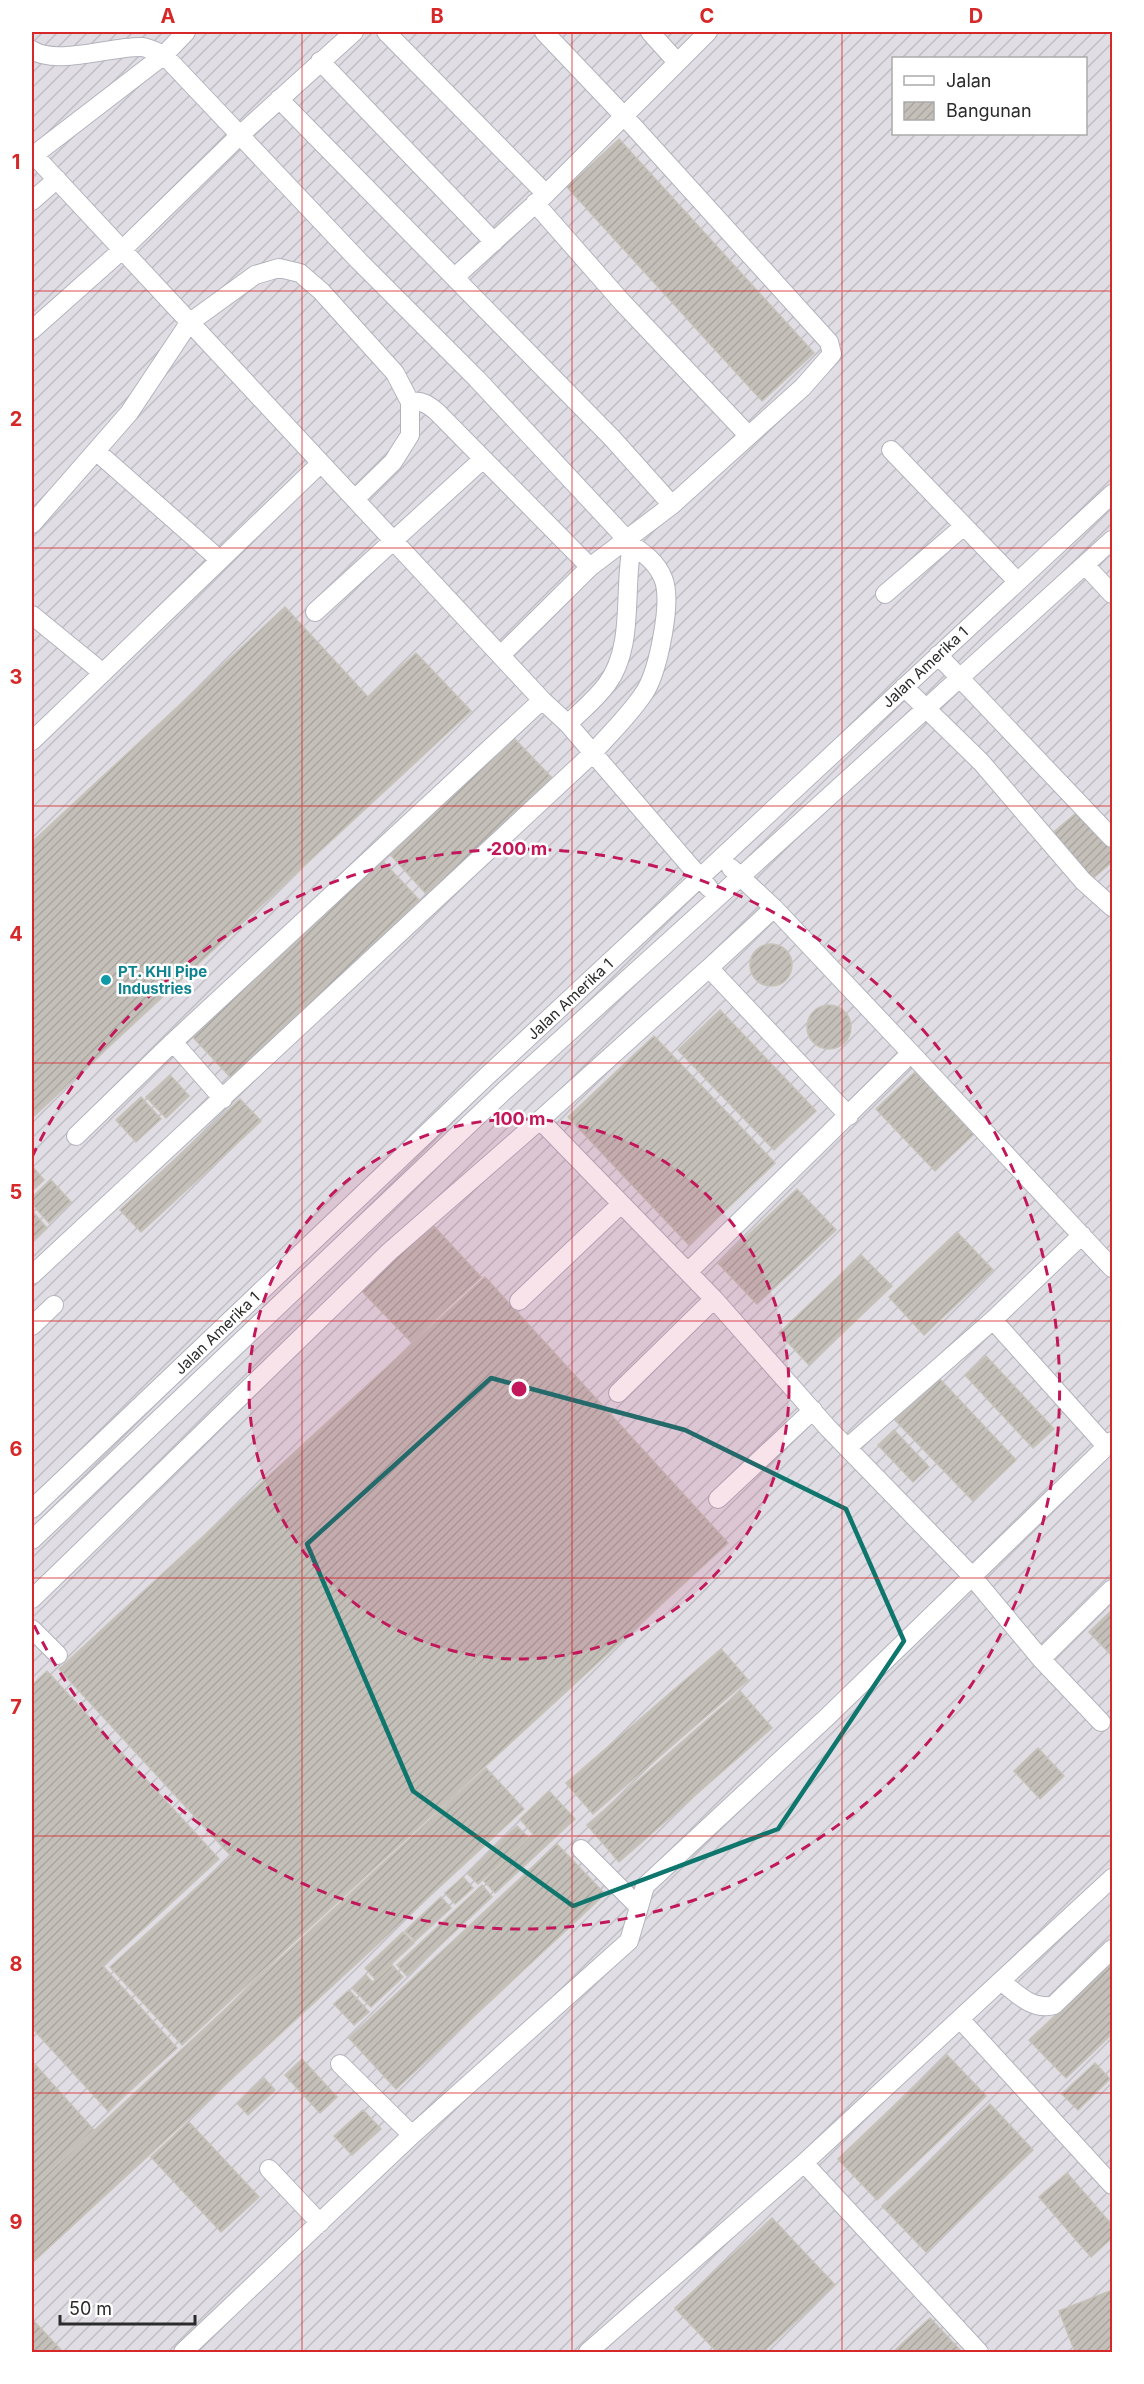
<svg xmlns="http://www.w3.org/2000/svg" width="1144" height="2384" font-family="Inter,sans-serif">
	<defs>
		<pattern id="industrial-furrows" width="10" height="10" patternUnits="userSpaceOnUse" patternTransform="scale(1.5)"><rect width="10" height="10" fill="#e0dee4"/><path d="M-1 1l2-2M0 10L10 0M9 11l2-2" fill="none" stroke="#c0bfc4"/></pattern>
		<pattern id="building-hatch" width="6" height="6" patternUnits="userSpaceOnUse" patternTransform="scale(1.5)"><rect width="6" height="6" fill="#c4c0b9"/><path d="M-1 1l2-2M0 6l6-6M5 7l2-2" fill="none" stroke="#a9a59f"/></pattern>
	</defs>
	<rect width="100%" height="100%" fill="#ebe6de"/>
	<path fill="url(#industrial-furrows)" fill-rule="evenodd" d="M32,32H1112V2352H32ZM894,58H1086V134H894Z"/>
	<path fill="url(#building-hatch)" stroke="#c6c2b8" stroke-width="1.5" d="M619,139L814,353L762,401L567,187Z
		M285,607L368,697L416,653L471,711L32,1118V842Z
		M510,734L554,780L429,897L386,850Z
		M1081,809L1112,845V862L1090,881L1050,835Z
		M377,855L423,904L234,1081L188,1032Z
		M750 965a21 21 0 1 1 42 0a21 21 0 1 1-42 0Z
		M807 1027a22 22 0 1 1 44 0a22 22 0 1 1-44 0Z
		M720,1010L816,1111L774,1150L678,1050Z
		M654,1036L775,1163L689,1245L568,1117Z
		M915,1072L974,1134L935,1171L876,1109Z
		M170,1075L189,1096L166,1118L146,1097Z
		M141,1097L161,1119L136,1142L116,1120Z
		M240,1099L261,1121L141,1232L120,1210Z
		M32,1166L44,1180L32,1191Z
		M51,1180L71,1202L49,1223L32,1204V1197Z
		M797,1189L836,1230L757,1304L718,1263Z
		M32,1211L47,1228L32,1242Z
		M429,1221L481,1277L411,1342L359,1288Z
		M957,1232L993,1270L924,1335L889,1297Z
		M861,1255L892,1286L809,1365L779,1333Z
		M485,1277L728,1543L182,2045L110,1967L231,1856L59,1669Z
		M986,1356L1054,1429L1033,1448L965,1375Z
		M938,1377L1016,1460L973,1501L894,1419Z
		M894,1430L929,1467L913,1482L878,1445Z
		M1112,1610V1656L1089,1632Z
		M721,1649L748,1680L593,1814L566,1783Z
		M47,1671L219,1859L103,1966L177,2048L108,2111L32,2028V1685Z
		M740,1691L772,1728L619,1862L587,1825Z
		M1038,1748L1064,1776L1040,1799L1014,1771Z
		M486,1768L524,1809L32,2263V2188Z
		M549,1791L575,1819L495,1893L484,1881L533,1834L520,1819Z
		M517,1826L528,1837L478,1884L467,1873Z
		M557,1844L605,1894L396,2089L349,2038Z
		M463,1877L473,1888L455,1904L445,1893Z
		M482,1885L492,1897L407,1976L397,1965Z
		M441,1897L451,1908L415,1941L405,1931Z
		M403,1932L414,1943L375,1979L365,1968Z
		M1112,1962V2034L1066,2078L1029,2040Z
		M392,1965L403,1977L371,2007L352,1988L366,1975L373,1983Z
		M349,1990L369,2012L354,2025L334,2004Z
		M947,2055L986,2096L877,2200L838,2159Z
		M302,2059L337,2097L320,2113L285,2075Z
		M32,2061L94,2130L32,2187Z
		M1095,2063L1110,2079L1078,2110L1062,2094Z
		M264,2078L275,2090L248,2115L237,2103Z
		M990,2104L1033,2150L926,2252L882,2206Z
		M363,2110L381,2129L352,2155L334,2136Z
		M189,2122L259,2197L221,2232L151,2157Z
		M1067,2173L1112,2225V2238L1091,2257L1039,2197Z
		M772,2218L835,2285L763,2352H717L675,2308Z
		M1112,2290V2349L1104,2352H1075L1059,2311Z
		M930,2318L962,2352H893Z
		M32,2319L63,2352H32Z"/>
	<g fill="none" stroke-linecap="round" stroke-linejoin="round">
		<defs>
			<path id="minor" d="M386,32L546,194
				M650,32L677,62
				M32,50C57,66 111,46 142,47C149,48 157,52 164,55L359,261L477,379L632,545C645,554 657,563 663,578C673,601 658,669 646,690C632,713 610,733 593,753L32,1275
				M320,61L494,242
				M279,99L612,438L672,505
				M32,153L542,700L568,724L709,888
				M34,155L164,55L186,32
				M32,201L57,179
				M535,203L622,302L748,435
				M455,277L546,194L708,32
				M32,330L123,249L239,136L354,32
				M410,402C422,400 429,405 437,412L590,567
				M891,450L1017,581
				M96,451L220,560
				M32,524L129,413L189,323L255,275L279,268L300,273L321,291L395,373L410,402V435L393,462L355,499
				M1085,565L1112,594
				M885,594L964,526
				M315,612L483,459
				M32,615L103,673
				M501,655L590,567L672,505L803,387L832,354L829,342L624,116L544,32
				M938,655L1112,838
				M904,687L981,762L1083,881L1112,907
				M568,724C581,711 596,699 607,684C635,646 623,590 632,545
				M32,741L321,463
				M731,868L774,908
				M173,1042L223,1099
				M849,1116L709,968L774,908L911,1053
				M540,1120L709,968
				M76,1136L173,1042L542,700
				M688,1272L911,1053L1112,1268
				M519,1301L620,1205
				M993,1320L1107,1447
				M32,1326L54,1305
				M618,1393L714,1299
				M848,1447L993,1320L1082,1235
				M718,1499L813,1410
				M32,1509L487,1076L1112,494
				M32,1540L504,1091L1112,540
				M32,1599L389,1252L540,1120L714,1299L828,1428L971,1575L1041,1659L1112,1589
				M32,1629L58,1655
				M1041,1659L1101,1722
				M581,1849L639,1907L645,1886L826,1718L1112,1441
				M1001,1981C1017,1994 1033,2011 1054,2005L1112,1949
				M960,2019L1112,2185
				M340,2064L412,2135
				M804,2163L979,2352
				M269,2169L320,2223
				M183,2352L412,2135L629,1941L639,1907
				M588,2352L804,2163L1112,1878"/>
		</defs>
		<use href="#minor" stroke="#b2b3bd" stroke-width="20"/>
		<use href="#minor" stroke="#fff" stroke-width="18"/>
	</g>
	<path fill="none" stroke="#0f766e" stroke-width="4.5" stroke-linejoin="round" d="M491,1378L685,1430L846,1509L904,1641L778,1829L573,1906L413,1791L307,1544Z"/>
	<path fill="none" stroke="#d62828" stroke-width="1.5" stroke-opacity="0.55" d="M302,32V2352M572,32V2352M842,32V2352M32,291H1112M32,548H1112M32,806H1112M32,1063H1112M32,1321H1112M32,1578H1112M32,1836H1112M32,2093H1112"/>
	<circle cx="519" cy="1389" r="270" fill="#c2185b" fill-opacity=".12"/>
	<g fill="none" stroke="#c2185b" stroke-width="3" stroke-dasharray="10 8">
		<circle cx="519" cy="1389" r="270"/>
		<path d="M32 1157A540 540 0 1 1 32 1621"/>
	</g>
	<circle fill="#0f9aa8" stroke="#fff" stroke-width="2" cx="106" cy="980" r="6"/>
	<g text-anchor="middle" dominant-baseline="central" stroke-width="5" stroke-linejoin="round" paint-order="stroke">
		<g font-size="15" fill="#2b2b2b" stroke="#fff">
			<text transform="translate(925 667) rotate(-43)">Jalan Amerika 1</text>
			<text transform="translate(570 999) rotate(-43)">Jalan Amerika 1</text>
			<text transform="translate(217 1333) rotate(-44)">Jalan Amerika 1</text>
		</g>
		<g font-size="15" font-weight="bold" fill="#0d838f" stroke="#fff" text-anchor="start">
			<text x="118" y="971">PT. KHI Pipe<tspan x="118" dy="17">Industries</tspan></text>
		</g>
	</g>
	<circle cx="519" cy="1389" r="9" fill="#c2185b" stroke="#fff" stroke-width="3"/>
	<g font-size="18" text-anchor="middle" font-weight="bold" fill="#c2185b" stroke="#fff" stroke-width="5" stroke-linejoin="round" paint-order="stroke">
		<text x="519" y="855">200 m</text>
		<text x="519" y="1125">100 m</text>
	</g>
	<rect width="1144" height="2384" fill="none" stroke="#ffffff" stroke-width="66"/>
	<rect x="892" y="57" width="195" height="78" fill="#ffffff" stroke="#aaaaaa" stroke-width="1.5"/>
	<rect x="904" y="76" width="30" height="9" fill="#ffffff" stroke="#aaaaaa" stroke-width="1.5"/>
	<text x="946" y="87" font-size="18" fill="#2b2b2b">Jalan</text>
	<rect x="904" y="102" width="30" height="18" fill="url(#building-hatch)" stroke="#aaaaaa" stroke-width="1.5"/>
	<text x="946" y="117" font-size="18" fill="#2b2b2b">Bangunan</text>
	<path d="M60 2315v9h135v-9" fill="none" stroke="#2b2b2b" stroke-width="3"/>
	<text x="69" y="2315" font-size="18" fill="#2b2b2b" stroke="#ffffff" stroke-width="4.5" paint-order="stroke">50 m</text>
	<rect x="33" y="33" width="1078" height="2318" fill="none" stroke="#d62828" stroke-width="2"/>
	<g font-size="20" text-anchor="middle" font-weight="bold" fill="#d62828">
		<text x="168" y="23">A</text>
		<text x="437" y="23">B</text>
		<text x="707" y="23">C</text>
		<text x="976" y="23">D</text>
		<text x="16" y="169">1</text>
		<text x="16" y="426">2</text>
		<text x="16" y="684">3</text>
		<text x="16" y="941">4</text>
		<text x="16" y="1199">5</text>
		<text x="16" y="1456">6</text>
		<text x="16" y="1714">7</text>
		<text x="16" y="1971">8</text>
		<text x="16" y="2229">9</text>
	</g>
</svg>
